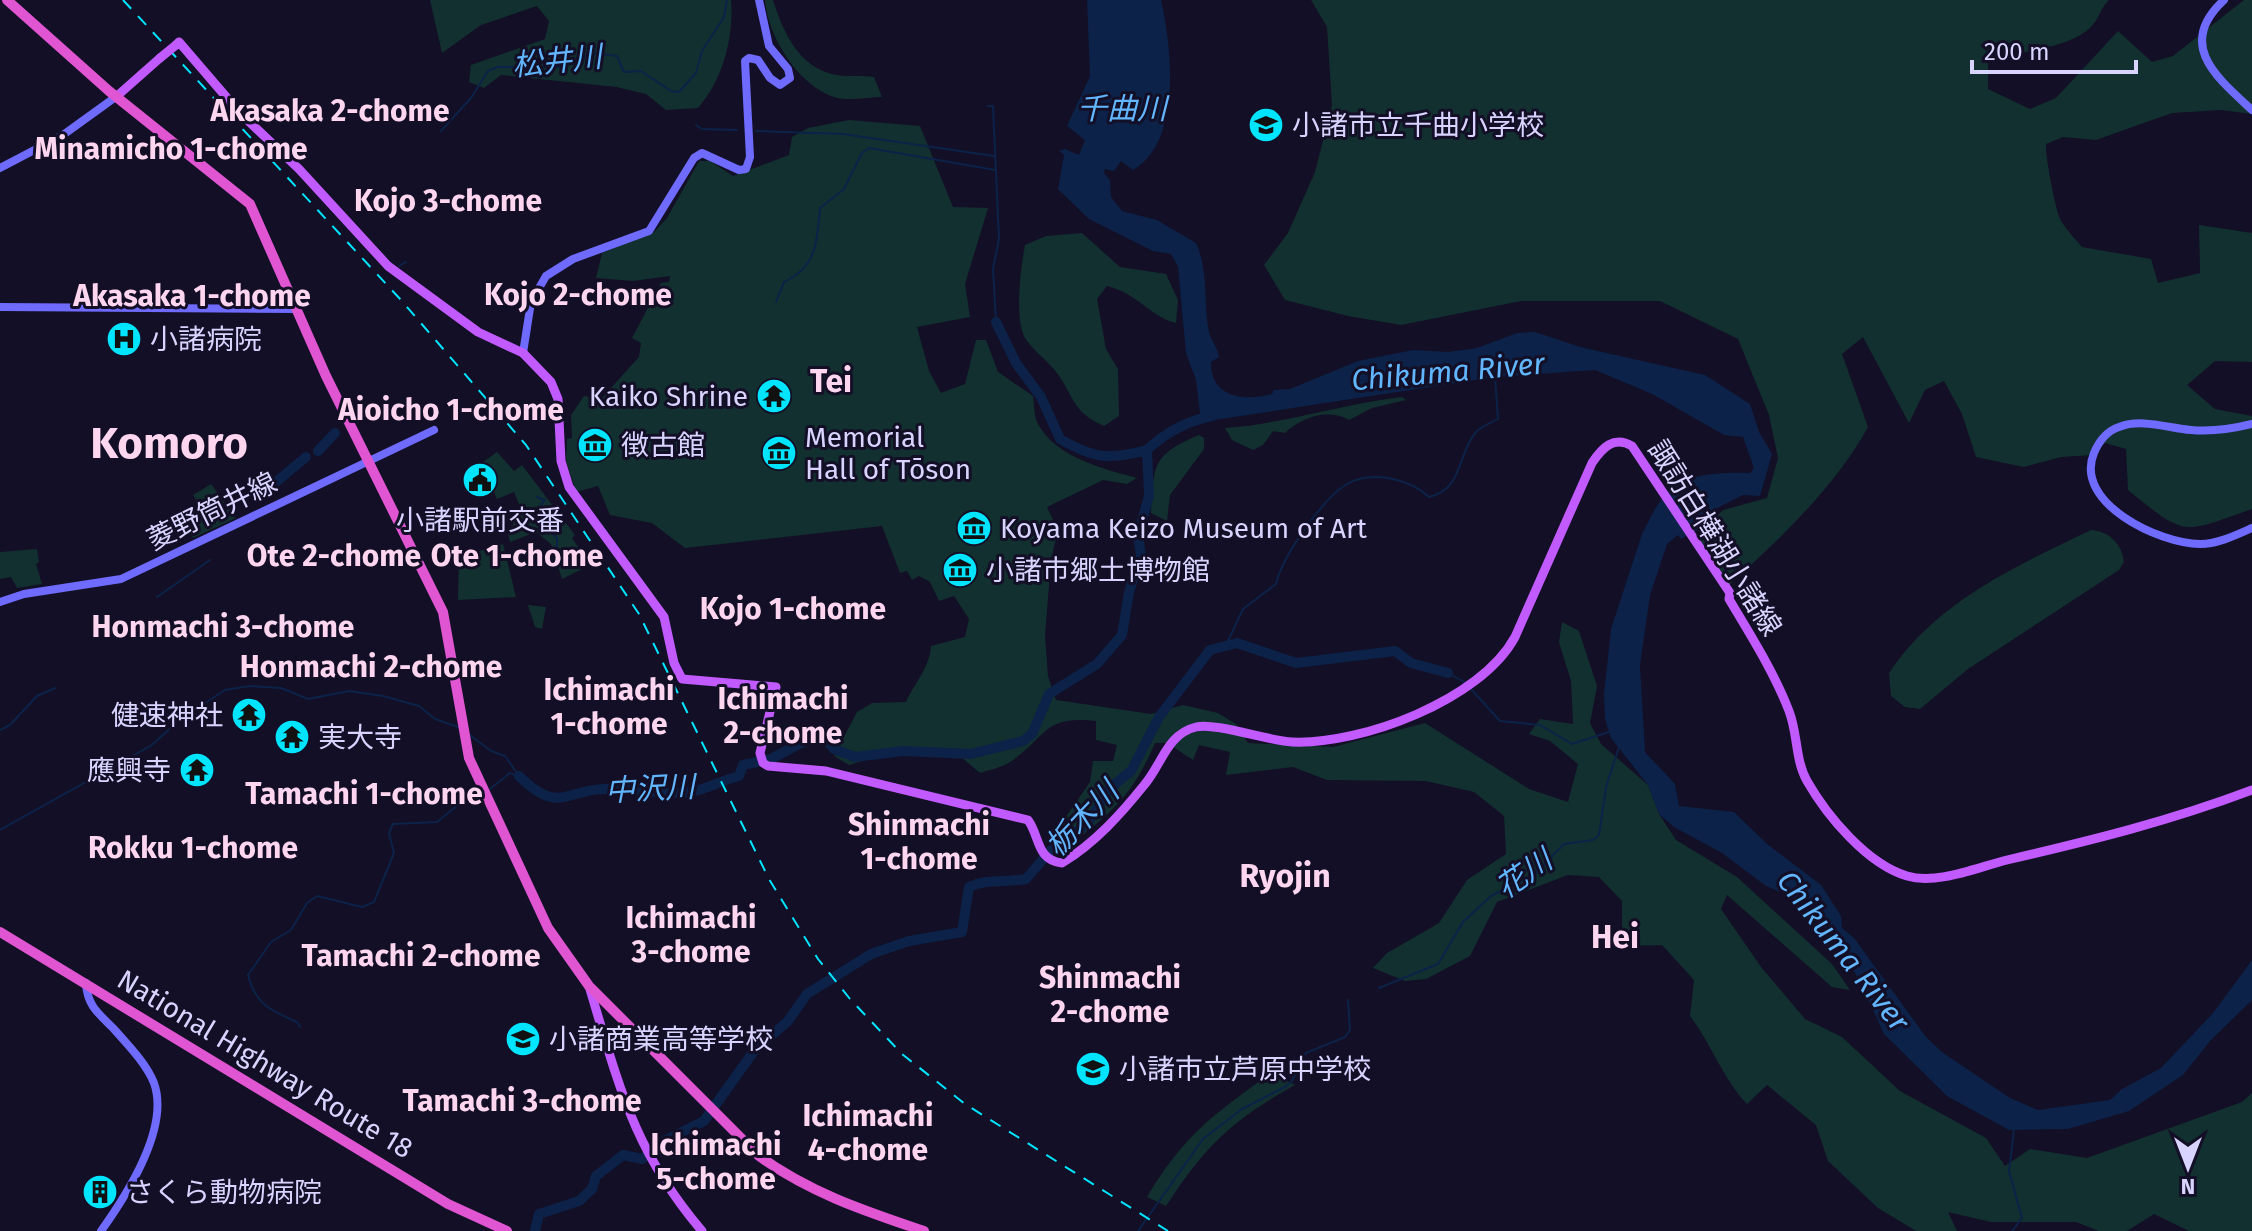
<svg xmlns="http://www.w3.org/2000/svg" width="2252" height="1231" font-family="'Fira Sans','Noto Sans JP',sans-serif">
	<rect width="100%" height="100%" fill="#130f26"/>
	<path fill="#12302f" d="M430,0H731C734,37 723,80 698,108L666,110L646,94L616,87L501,75L484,88L469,82L471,65L545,39L549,21L537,6L481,25L442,53Z
		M765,0H773C783,32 799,68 836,75C848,77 862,75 874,77L882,97C869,97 850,101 838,98C799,88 768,37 765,0Z
		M1311,0H2109C2101,7 2099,19 2091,27C2067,50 2020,50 1988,61V89L2030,109L2056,98L2118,31L2152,62L2173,56L2244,0H2252V114L2221,110L2172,113L2096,140L2063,137L2046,144C2045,156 2056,213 2061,221C2067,230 2075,239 2082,247L2151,259L2158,283L2200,273L2199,225L2252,233V362L2215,361L2187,385L2215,409L2252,416V509C2182,533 2188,539 2128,490L2126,449L2105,443L2093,455L2061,457L2024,467L1976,457L1962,414L1944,381L1925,390L1909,423L1863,337L1842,354L1868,427C1835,487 1780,539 1729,585L1697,536L1723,510L1767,498L1778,458L1769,415L1738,339L1660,301H1521L1401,325L1348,316L1285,300L1264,265L1288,233L1315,172L1332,105L1327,27Z
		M849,120L920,126L953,207L988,208L965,284L970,317L917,327L929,371L941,393L965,384L976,340H986L998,372L1033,396C1034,403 1034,415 1037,422C1054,457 1104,469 1137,478L1127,484L1103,480L1047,507L1058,531L1051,559L1045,636L1048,676L1056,700L1151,714L1183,705L1218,713L1236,724L1248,743L1333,747L1425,723L1529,789L1568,802L1578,764L1550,741L1529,734L1540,719L1573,724L1571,681L1559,642L1562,622L1579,631L1597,686L1590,723L1601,744L1648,785L1659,814L1676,840L1737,877L1832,964L1850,990L1832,987L1727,895L1721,909L1761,967L1805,1019L1842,1037L1900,1091L1986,1138L2005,1166L2030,1149L2087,1158L2242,1102L2252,1093V1231H2189L2154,1214L2127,1231H2099L2076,1222H1991L1948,1212L1957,1231H1916L1878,1208L1828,1161L1816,1125L1767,1085L1747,1104C1723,1079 1712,1045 1690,1016L1694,980L1662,945L1622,946V901L1599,877L1568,875L1497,902L1470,956L1426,979L1405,981L1373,968L1387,953L1439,923L1467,880L1506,854L1504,816L1474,792L1426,781L1327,780L1293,767L1226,775L1230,752L1199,745L1193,760L1167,743H1155C1131,799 1110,813 1064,850L1052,837L1090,782L1093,761H1113L1117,745L1096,740V721C1043,715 1048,736 1010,762C1001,768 989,770 980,773L954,751L905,747L849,765L834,756L857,712L872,703L906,702C915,682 930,667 931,646L965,637L969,619L954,596L939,601L930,582L919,576L912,580L907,571L900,573L882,526L685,548L652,523L610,515L598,486L576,492L566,461L567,439L572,438L571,415L584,396L601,399L639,357L641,343L632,338L661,283L669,282L670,276L633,281L596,278L602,253L654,232L667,218L699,161H710L733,176L789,155L792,137L808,128Z
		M1082,233L1120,267L1166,274L1178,300L1176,323C1152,318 1137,293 1107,286L1097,299L1106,349L1118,369L1119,416L1104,426C1072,412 1075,398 1057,373C1048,361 1036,353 1027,341C1013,323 1021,267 1025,245L1046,236Z
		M1402,397L1406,400L1372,408L1349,420C1329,408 1301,417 1285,433L1273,431L1263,445L1253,450L1232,440L1225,428C1284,424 1342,404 1402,397Z
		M1199,435L1204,438V449L1170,495L1167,521L1151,513C1154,464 1152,455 1199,435Z
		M497,452L514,471L522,465L575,535L572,538L590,565L562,579L551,544L536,532L510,542L508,534L521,509L514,492L497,499L486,472L480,475L476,467Z
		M211,484L236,518L193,538L185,524L204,513L193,495Z
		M2091,530C2109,531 2122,544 2124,562L2119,570L1968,669L1920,709L1905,707L1891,696L1889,673C1936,602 2016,566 2091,530Z
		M503,544L516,597L458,600L459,557Z
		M37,549L39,562L36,564L42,584L17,588L11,577L0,579V552Z
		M528,605L546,607L542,629L535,627Z
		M1271,1073L1295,1085C1232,1120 1205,1146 1166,1206L1147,1197C1185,1134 1213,1115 1271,1073Z"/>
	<path fill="#0c2248" d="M1087,0H1161C1172,48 1182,142 1133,170L1121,161L1114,171L1105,169L1104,173L1110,180L1111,197L1122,211L1157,220L1196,243C1208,268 1204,300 1208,327C1209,338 1217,345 1219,357L1211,362C1210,397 1244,402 1272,394L1274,390L1290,389L1358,361L1413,350L1448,352L1477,348L1517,333L1535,332L1580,347L1705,375L1750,404L1759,432L1772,454L1760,496L1743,495L1697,518V530L1681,539L1678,535L1667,544L1650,595L1640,665L1645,752L1675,784L1679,806L1734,812L1767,844L1821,885L1841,916L1842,928L1854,938L1926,1037L1942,1052L2010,1098L2038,1110L2110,1100L2122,1089L2161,1068L2213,1013L2252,960V1000L2210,1041L2183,1075L2129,1111L2068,1129L2009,1130L1947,1096L1884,1034L1859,979L1809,904L1766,886L1722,853L1674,827L1659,814L1648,785L1611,738L1605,719L1604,694L1611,629L1642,534C1650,519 1659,497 1674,486C1692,473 1729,472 1750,473L1754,468L1743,437L1724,435L1652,394L1595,370L1495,377L1201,422L1196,380L1186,353L1178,267L1171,254L1153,251L1089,219L1058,189L1064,155L1059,151L1065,149L1079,155L1085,140L1067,126L1090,76Z"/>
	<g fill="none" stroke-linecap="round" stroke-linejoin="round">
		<path stroke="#0c2248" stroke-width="2" d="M988,106H993L999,239L993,269L996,322
			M696,125L702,129L737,130
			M441,131L471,98L488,71L498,67H558L592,53L617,56L624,72L641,71L671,91L679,92L696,73L702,51L724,17L727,0
			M756,131L843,134L994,156
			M399,266L406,262
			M776,302L784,282C817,267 817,241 820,208L844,189L862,153L869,148L995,170
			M537,497L545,500L541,504L550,517H545V527L557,538V551
			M557,556V554
			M157,597L210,560
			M1227,643L1243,609L1276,584C1282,557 1323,498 1347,484C1372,470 1410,479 1429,497C1463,490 1457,454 1476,432C1481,426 1491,423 1498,419L1495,377
			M1448,673L1464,682
			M1471,689L1500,721L1540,725L1572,744L1609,732
			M0,730L10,725L37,696L55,688
			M470,735L491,751L505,756L519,776
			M490,789L510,773L518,776
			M0,830L152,745L178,721L225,690L250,686L281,688L308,699L349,691L383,696L419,706L435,719L458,727
			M1379,988L1438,964L1463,922L1491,896L1536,873L1564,844L1593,840L1599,835L1606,787L1619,747
			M300,1027L297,1022C270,1010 256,1005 248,975L271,942L291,930L307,903L317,896L362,907L374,902L394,853L389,833L393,824L437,822L463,801L480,796
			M1138,1231L1203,1139L1242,1109L1285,1087L1292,1081L1306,1053L1345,1037L1350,1030L1348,1000
			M2012,1231L2022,1218L2009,1171L2014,1130"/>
		<path stroke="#0c2248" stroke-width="10" d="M996,322L1016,363L1041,397L1060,439C1095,459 1109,460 1147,450
			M318,451L335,433
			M275,483L306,457
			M519,776C559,814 562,791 604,789C633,787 662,796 691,792C708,789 722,780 739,776L743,765L771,759L812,737L826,739L834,749L855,757L903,751L971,754L1023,741L1032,734L1049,694L1097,664L1122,635L1129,592L1141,556L1138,535L1149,496L1147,450C1166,432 1187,421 1212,416
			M535,1231L539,1214L579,1201L592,1189L596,1176L623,1155L642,1159L666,1140L704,1121L754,1051L788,1021L807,994L871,954L909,941L962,932L969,887C988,878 1005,883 1026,879L1051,850L1087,824L1110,788L1131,771L1159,717L1210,650L1237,643L1296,663L1395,651L1411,663L1448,673"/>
		<path stroke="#6f6bff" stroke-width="8" d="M2224,0C2176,44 2216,77 2252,110
			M0,168L63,135L117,96
			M0,307L297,309
			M523,353L531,302L546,276L573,259L649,231L694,158L702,153L739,170L746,169L750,157L745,61L749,58L758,60L770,78L780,85L790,78L788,69L769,46L759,0
			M2252,424C2232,429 2212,432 2191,430C2168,428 2141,418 2119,427C2107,431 2099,441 2094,453C2073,503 2160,544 2200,544C2218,544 2236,535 2252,528
			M0,602L24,594L121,579L434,430
			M86,983C87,1005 98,1013 113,1028C127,1044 146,1063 154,1083C170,1128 126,1196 101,1231"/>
		<path stroke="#c25bff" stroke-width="9" d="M176,45L179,42L240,113L299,169L388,266L478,332L523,353L551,382L558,399L561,461L569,487L664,617L674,663L682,679L776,687L760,753L763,763L768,766L826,771L1028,820C1040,836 1036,860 1062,863C1095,843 1121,814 1145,784C1162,764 1167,734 1196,727C1214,722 1269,741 1292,742C1361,745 1481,700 1515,637L1592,463C1602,448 1614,435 1632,446L1730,593L1729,599C1751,636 1774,672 1789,711C1798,734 1795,760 1807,781C1827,816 1867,864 1907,876C1937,885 1978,867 2007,860C2093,840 2170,821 2252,790
			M117,96L160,58
			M589,986C619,1085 633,1150 702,1231"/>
		<path stroke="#e055d1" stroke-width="10" d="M7,0L109,91L250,204L326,376L443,612L469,758L548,928L589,986L759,1156C810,1193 865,1211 924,1231
			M0,932L448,1204L507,1231"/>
		<path stroke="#00e5ff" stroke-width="2" stroke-dasharray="12 10" stroke-linecap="butt" d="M123,0L401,300L526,445L639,614L769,879L818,959L850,999L902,1054L965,1104L1168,1231"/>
		<path stroke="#c25bff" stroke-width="9" d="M160,58L176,45"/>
	</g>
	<defs>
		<symbol id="school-disc" viewBox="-11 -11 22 22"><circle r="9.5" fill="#00e5ff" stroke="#130f26"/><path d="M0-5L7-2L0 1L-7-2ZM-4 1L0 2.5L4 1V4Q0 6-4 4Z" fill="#111"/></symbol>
		<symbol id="hospital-disc" viewBox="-11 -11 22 22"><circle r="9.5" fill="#00e5ff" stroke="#130f26"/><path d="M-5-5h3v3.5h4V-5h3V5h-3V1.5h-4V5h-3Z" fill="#111"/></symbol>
		<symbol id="temple-disc" viewBox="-11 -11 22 22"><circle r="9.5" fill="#00e5ff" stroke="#130f26"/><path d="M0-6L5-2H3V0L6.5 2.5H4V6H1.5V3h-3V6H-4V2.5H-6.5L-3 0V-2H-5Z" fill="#111"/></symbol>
		<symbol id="museum-disc" viewBox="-11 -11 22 22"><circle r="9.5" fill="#00e5ff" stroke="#130f26"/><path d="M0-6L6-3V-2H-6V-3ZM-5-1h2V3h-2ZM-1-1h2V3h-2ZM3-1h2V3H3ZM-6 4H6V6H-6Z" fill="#111"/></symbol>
		<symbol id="civic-disc" viewBox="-11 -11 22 22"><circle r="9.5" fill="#00e5ff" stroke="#130f26"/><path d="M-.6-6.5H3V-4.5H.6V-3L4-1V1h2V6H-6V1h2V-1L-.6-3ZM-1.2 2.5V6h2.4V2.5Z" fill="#111"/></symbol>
		<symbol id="building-disc" viewBox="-11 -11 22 22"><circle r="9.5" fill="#00e5ff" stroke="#130f26"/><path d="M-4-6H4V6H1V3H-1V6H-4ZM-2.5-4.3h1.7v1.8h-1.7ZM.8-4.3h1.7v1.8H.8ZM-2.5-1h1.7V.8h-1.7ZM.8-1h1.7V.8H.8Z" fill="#111"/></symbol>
	</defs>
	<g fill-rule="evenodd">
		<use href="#school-disc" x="1246" y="105" width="40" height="40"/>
		<use href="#hospital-disc" x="104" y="319" width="40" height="40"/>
		<use href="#temple-disc" x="754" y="376" width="40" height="40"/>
		<use href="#museum-disc" x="575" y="425" width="40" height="40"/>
		<use href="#museum-disc" x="759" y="433" width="40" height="40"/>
		<use href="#civic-disc" x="460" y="460" width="40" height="40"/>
		<use href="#museum-disc" x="954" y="508" width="40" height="40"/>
		<use href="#museum-disc" x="940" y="550" width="40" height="40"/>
		<use href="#temple-disc" x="229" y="695" width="40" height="40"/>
		<use href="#temple-disc" x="272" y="717" width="40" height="40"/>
		<use href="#temple-disc" x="177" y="750" width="40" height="40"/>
		<use href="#school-disc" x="503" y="1019" width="40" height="40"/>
		<use href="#school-disc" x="1073" y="1049" width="40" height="40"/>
		<use href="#building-disc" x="80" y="1172" width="40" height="40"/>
	</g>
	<g text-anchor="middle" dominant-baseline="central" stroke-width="6" stroke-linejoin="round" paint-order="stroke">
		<g font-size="28" fill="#d9d4ff" stroke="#130f26" text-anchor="start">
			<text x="1292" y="125">小諸市立千曲小学校</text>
			<text x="150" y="339">小諸病院</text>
			<text x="748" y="396" text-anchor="end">Kaiko Shrine</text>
			<text x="805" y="437">Memorial<tspan x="805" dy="32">Hall of Tōson</tspan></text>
			<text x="621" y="445">徴古館</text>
			<text x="480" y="520" text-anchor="middle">小諸駅前交番</text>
			<text x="1000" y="528">Koyama Keizo Museum of Art</text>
			<text x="986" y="570">小諸市郷土博物館</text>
			<text x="223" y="715" text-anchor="end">健速神社</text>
			<text x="318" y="737">実大寺</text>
			<text x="171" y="770" text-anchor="end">應興寺</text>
			<text x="549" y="1039">小諸商業高等学校</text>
			<text x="1119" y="1069">小諸市立芦原中学校</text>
			<text x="126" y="1192">さくら動物病院</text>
		</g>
		<g font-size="28" fill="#d9d4ff" stroke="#130f26">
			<text transform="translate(212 511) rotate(-26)">菱野筒井線</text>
			<text transform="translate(1715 538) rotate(58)">諏訪白樺湖小諸線</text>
			<text transform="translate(265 1064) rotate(31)">National Highway Route 18</text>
		</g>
		<g font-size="30" font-style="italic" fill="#62b6ff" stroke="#130f26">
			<text transform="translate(557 61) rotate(-6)">松井川</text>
			<text x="1122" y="109">千曲川</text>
			<text transform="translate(1448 372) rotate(-5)">Chikuma River</text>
			<text transform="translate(650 789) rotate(-3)">中沢川</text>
			<text transform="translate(1082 819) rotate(-46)">栃木川</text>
			<text transform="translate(1524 874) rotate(-35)">花川</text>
			<text transform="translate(1843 951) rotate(52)">Chikuma River</text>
		</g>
		<g font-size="30" font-weight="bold" fill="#ffd6f0" stroke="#130f26">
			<text x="330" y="111">Akasaka 2-chome</text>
			<text x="171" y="149">Minamicho 1-chome</text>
			<text x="448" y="201">Kojo 3-chome</text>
			<text x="578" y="295">Kojo 2-chome</text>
			<text x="192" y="296">Akasaka 1-chome</text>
			<text x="451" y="410">Aioicho 1-chome</text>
			<text x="334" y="556">Ote 2-chome</text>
			<text x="517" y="556">Ote 1-chome</text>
			<text x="793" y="609">Kojo 1-chome</text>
			<text x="223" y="627">Honmachi 3-chome</text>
			<text x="371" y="667">Honmachi 2-chome</text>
			<text x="609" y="690">Ichimachi<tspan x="609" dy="34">1-chome</tspan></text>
			<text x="783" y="699">Ichimachi<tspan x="783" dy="34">2-chome</tspan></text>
			<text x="364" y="794">Tamachi 1-chome</text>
			<text x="919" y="825">Shinmachi<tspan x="919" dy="34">1-chome</tspan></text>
			<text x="193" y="848">Rokku 1-chome</text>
			<text x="691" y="918">Ichimachi<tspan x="691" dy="34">3-chome</tspan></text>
			<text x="421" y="956">Tamachi 2-chome</text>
			<text x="1110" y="978">Shinmachi<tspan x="1110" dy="34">2-chome</tspan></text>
			<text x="522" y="1101">Tamachi 3-chome</text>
			<text x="868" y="1116">Ichimachi<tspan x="868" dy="34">4-chome</tspan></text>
			<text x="716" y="1145">Ichimachi<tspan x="716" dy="34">5-chome</tspan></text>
		</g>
		<g font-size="32" font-weight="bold" fill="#ffd6f0" stroke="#130f26">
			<text x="831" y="381">Tei</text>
			<text x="1285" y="876">Ryojin</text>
			<text x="1615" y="937">Hei</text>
		</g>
		<g font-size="44" font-weight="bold" fill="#ffd6f0" stroke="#130f26">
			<text x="169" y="443">Komoro</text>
		</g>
	</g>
	<g transform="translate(2188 1167) rotate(180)" stroke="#130f26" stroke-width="6" paint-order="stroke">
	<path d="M0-6L14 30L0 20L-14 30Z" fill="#d9d4ff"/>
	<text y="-12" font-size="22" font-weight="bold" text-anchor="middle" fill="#d9d4ff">N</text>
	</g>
	<path d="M1972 60v12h164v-12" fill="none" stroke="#d9d4ff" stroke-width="4"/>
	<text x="1984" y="60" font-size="24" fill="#d9d4ff" stroke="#130f26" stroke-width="6" paint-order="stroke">200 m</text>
</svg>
